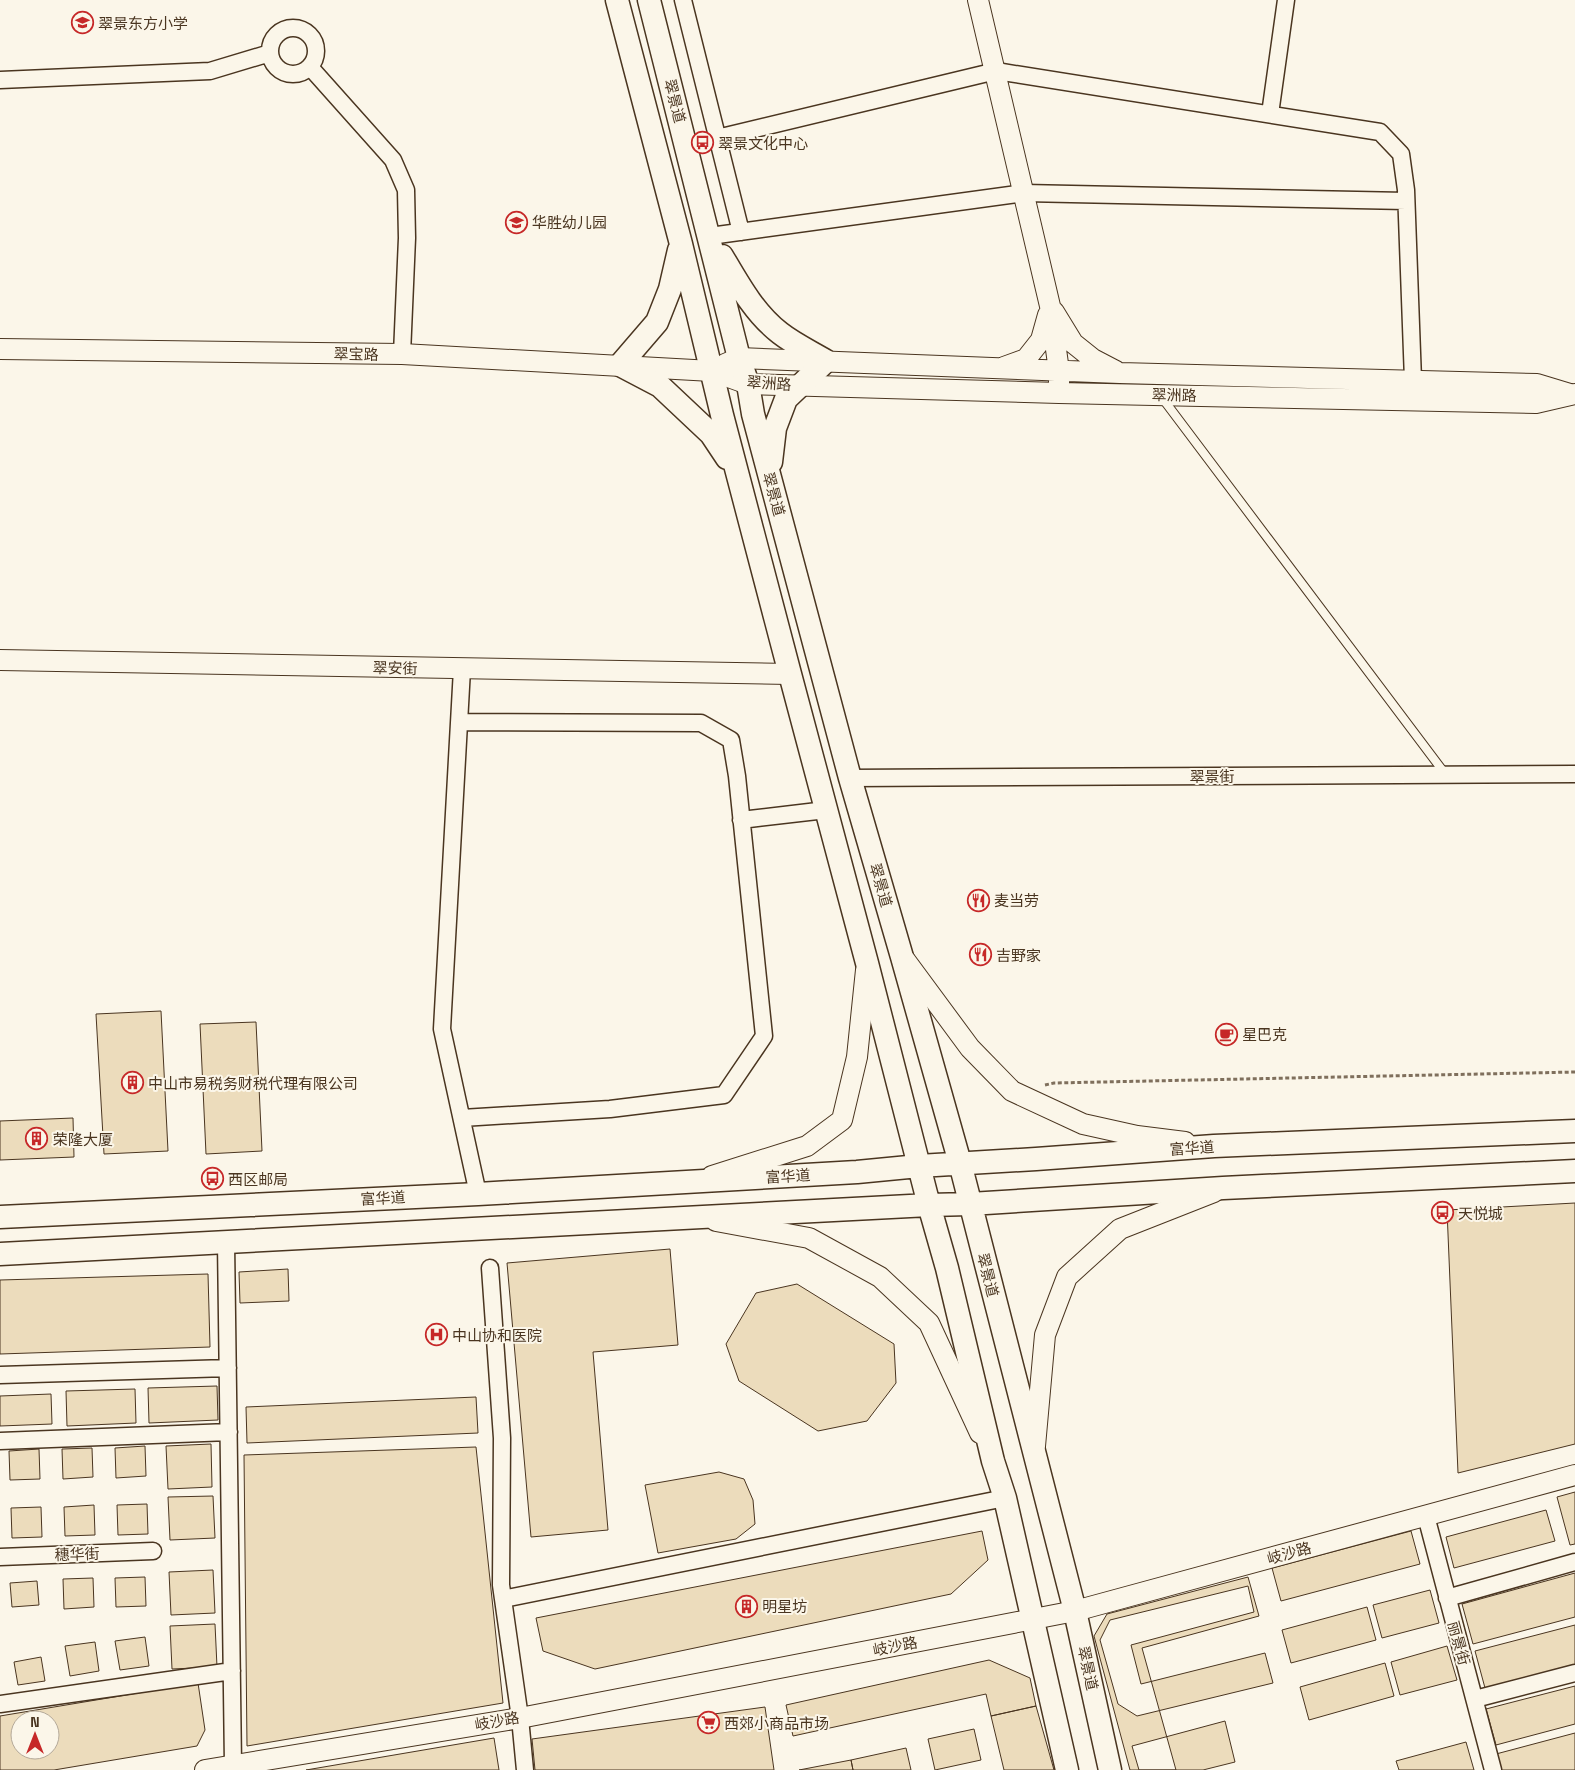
<svg xmlns="http://www.w3.org/2000/svg" width="1575" height="1770" font-family="'Space Grotesk','Noto Sans SC',sans-serif">
	<rect width="100%" height="100%" fill="#fbf6e9"/>
	<path fill="#ecdcbc" stroke="#4a3520" fill-rule="evenodd" d="M161,1011L168,1151L104,1154L96,1014Z
		M256,1022L262,1151L206,1154L200,1024Z
		M73,1118L74,1157L0,1160V1121Z
		M1575,1203V1444L1458,1473L1447,1210Z
		M670,1249L678,1345L593,1352L608,1530L531,1537L507,1263Z
		M288,1269L289,1301L240,1303L239,1272Z
		M208,1274L210,1347L0,1354V1280Z
		M797,1284L894,1344L896,1383L867,1421L818,1431L739,1381L726,1344L756,1293Z
		M217,1386L218,1420L149,1423L148,1388Z
		M135,1389L136,1423L67,1426L66,1391Z
		M51,1394L52,1424L0,1426V1396Z
		M476,1397L478,1433L247,1443L246,1407Z
		M211,1444L212,1487L168,1489L166,1446Z
		M145,1446L146,1476L116,1478L115,1448Z
		M476,1447L503,1703L247,1746L244,1455Z
		M92,1448L93,1477L63,1479L62,1449Z
		M39,1449L40,1479L10,1480L9,1451Z
		M719,1472L744,1479L753,1500L755,1524L736,1539L658,1553L645,1485Z
		M1575,1492V1544L1570,1545L1557,1497Z
		M213,1496L215,1538L170,1540L168,1497Z
		M147,1504L148,1534L118,1535L117,1505Z
		M94,1505L95,1535L65,1536L64,1507Z
		M41,1507L42,1537L12,1538L11,1508Z
		M1546,1510L1555,1541L1454,1568L1446,1537Z
		M982,1531L988,1560L951,1594L595,1669L543,1651L536,1618Z
		M1411,1531L1420,1564L1281,1601L1272,1568Z
		M213,1570L215,1613L171,1615L169,1572Z
		M1575,1573V1617L1473,1644L1462,1604Z
		M145,1577L146,1606L116,1607L115,1578Z
		M1248,1577L1259,1616L1142,1648L1176,1770H1130L1094,1636L1107,1614Z
		M93,1578L94,1607L64,1609L63,1579Z
		M37,1581L39,1605L12,1607L10,1583Z
		M1248,1586L1254,1612L1131,1645L1141,1684L1265,1653L1273,1683L1137,1716L1118,1704L1100,1640L1110,1620Z
		M1430,1590L1439,1623L1382,1638L1373,1605Z
		M1367,1607L1376,1640L1291,1663L1282,1630Z
		M215,1624L217,1667L172,1669L170,1626Z
		M1575,1625V1665L1485,1688L1475,1651Z
		M145,1637L149,1666L120,1670L115,1641Z
		M95,1642L99,1671L70,1676L65,1646Z
		M1447,1646L1457,1680L1400,1695L1391,1662Z
		M41,1657L45,1681L18,1685L14,1662Z
		M989,1660L1030,1678L1036,1706L991,1716L986,1694L793,1736L786,1705Z
		M1385,1663L1394,1696L1309,1720L1300,1687Z
		M198,1683L205,1730L197,1746L54,1770H0V1716ZM20,1720H50V1750H20Z
		M1575,1686V1724L1496,1745L1486,1709Z
		M1036,1706L1054,1770H1004L991,1716Z
		M765,1707L774,1770H535L532,1739Z
		M1225,1721L1235,1762L1203,1770H1139L1132,1746Z
		M974,1729L981,1760L935,1770L928,1739Z
		M1575,1733V1770H1500L1496,1754Z
		M494,1738L499,1770H306Z
		M1466,1742L1474,1770H1399L1396,1761Z
		M906,1748L911,1770H853L851,1760Z
		M851,1760L853,1770H799Z"/>
	<g fill="none" stroke-linecap="round" stroke-linejoin="round">
		<defs>
			<path id="service" d="M1163,399L1446,775"/>
			<path id="minor" d="M683,0L741,232
				M270 51a23 23 0 1 1 46 0a23 23 0 1 1-46 0Z
				M310,67L393,160L406,190L407,238L402,354
				M0,80L210,71L270,53
				M1270,114L1286,0
				M717,138L996,71L1380,132L1401,154L1406,190L1413,380
				M710,236L1024,193L1406,201
				M462,669L442,1029L478,1194
				M459,722L701,723L731,740L737,776L764,1036L724,1095L610,1109L462,1118
				M850,778L1575,774
				M741,820L826,810
				M226,1242L233,1765
				M490,1268L502,1438L501,1585L520,1718L525,1770
				M0,1375L228,1368
				M0,1441L229,1432
				M1426,1516L1493,1770
				M0,1557L153,1551
				M1447,1598L1575,1562
				M503,1599L1005,1498
				M1475,1699L1575,1673
				M0,1704L232,1671"/>
			<path id="tertiary" d="M978,0L1050,306L1059,371V383
				M1054,312L1073,343L1093,359L1116,371
				M0,349L402,354L712,371L748,384L1059,393L1536,403L1575,394
				M725,364L739,358L1120,373L1537,384L1570,394
				M1004,367L1026,359L1041,340L1048,315
				M0,660L790,674
				M905,960L970,1048L1012,1091L1083,1124L1137,1136L1185,1142
				M712,1176L807,1146L842,1120L857,1057L866,970
				M716,1221L809,1238L880,1277L929,1323L980,1433
				M1035,1446L1045,1335L1067,1277L1120,1229L1214,1192
				M205,1770L520,1718L1075,1611L1575,1475"/>
			<path id="secondary" d="M617,0L681,244L722,415L790,674L867,963L929,1205L947,1268L993,1461L1005,1498L1067,1770
				M649,0L739,358L748,384L753,414L850,778L902,957L960,1163L1075,1611L1110,1770
				M679,250L670,289L657,322L620,365L660,386L711,434L727,458
				M722,256C738,283 754,313 780,333C794,344 811,352 826,361L786,399L775,428L771,462
				M0,1217L478,1194L857,1172L919,1166L1036,1159L1214,1146L1575,1131
				M0,1254L929,1205L970,1204L1223,1188L1575,1171"/>
		</defs>
		<use href="#service" stroke="#4a3520" stroke-width="10"/>
		<use href="#minor" stroke="#4a3520" stroke-width="19"/>
		<use href="#tertiary" stroke="#4a3520" stroke-width="22"/>
		<use href="#secondary" stroke="#4a3520" stroke-width="25"/>
		<path stroke="#7f6f5c" stroke-width="3" stroke-dasharray="4 2.5" stroke-linecap="butt" d="M1045,1085L1054,1083L1575,1072"/>
		<use href="#service" stroke="#fbf6e9" stroke-width="8"/>
		<use href="#minor" stroke="#fbf6e9" stroke-width="16"/>
		<use href="#tertiary" stroke="#fbf6e9" stroke-width="20"/>
		<use href="#secondary" stroke="#fbf6e9" stroke-width="22"/>
	</g>
	<defs>
		<symbol id="school-ring" viewBox="-11 -11 22 22"><circle r="9.5" fill="#fbf6e9" stroke="#c62828" stroke-width="1.5"/><path d="M0-5L7-2L0 1L-7-2ZM-4 1L0 2.5L4 1V4Q0 6-4 4Z" fill="#c62828"/></symbol>
		<symbol id="bus-ring" viewBox="-11 -11 22 22"><circle r="9.5" fill="#fbf6e9" stroke="#c62828" stroke-width="1.5"/><path d="M-5-6H5V4H4V6H2V4H-2V6H-4V4H-5ZM-3.5-4V0h7V-4ZM-3.5 1.2v1.5H-2V1.2ZM2 1.2v1.5H3.5V1.2Z" fill="#c62828"/></symbol>
		<symbol id="restaurant-ring" viewBox="-11 -11 22 22"><circle r="9.5" fill="#fbf6e9" stroke="#c62828" stroke-width="1.5"/><path d="M-5-6h1v4h1v-4h1v4h1v-4h1v5L-1.5 .5V6h-2V.5L-5-1ZM5-6V6H3V1.5H1.5Q1.5-4 5-6Z" fill="#c62828"/></symbol>
		<symbol id="cafe-ring" viewBox="-11 -11 22 22"><circle r="9.5" fill="#fbf6e9" stroke="#c62828" stroke-width="1.5"/><path d="M-5.5-4.5H6V0H3Q3 3.5 0 3.5H-2.5Q-5.5 3.5-5.5 0ZM3-3.2v2h1.7v-2ZM-6 4.5H4V6H-6Z" fill="#c62828"/></symbol>
		<symbol id="building-ring" viewBox="-11 -11 22 22"><circle r="9.5" fill="#fbf6e9" stroke="#c62828" stroke-width="1.5"/><path d="M-4-6H4V6H1V3H-1V6H-4ZM-2.5-4.3h1.7v1.8h-1.7ZM.8-4.3h1.7v1.8H.8ZM-2.5-1h1.7V.8h-1.7ZM.8-1h1.7V.8H.8Z" fill="#c62828"/></symbol>
		<symbol id="hospital-ring" viewBox="-11 -11 22 22"><circle r="9.5" fill="#fbf6e9" stroke="#c62828" stroke-width="1.5"/><path d="M-5-5h3v3.5h4V-5h3V5h-3V1.5h-4V5h-3Z" fill="#c62828"/></symbol>
		<symbol id="supermarket-ring" viewBox="-11 -11 22 22"><circle r="9.5" fill="#fbf6e9" stroke="#c62828" stroke-width="1.5"/><path d="M-6-5.5h2.5l.6 2H6L4.5 2H-2.5L-4.4-4H-6ZM-1.5 3.2a1.3 1.3 0 1 0 .1 0ZM3 3.2a1.3 1.3 0 1 0 .1 0Z" fill="#c62828"/></symbol>
	</defs>
	<g fill-rule="evenodd">
		<use href="#school-ring" x="70" y="10" width="25" height="25"/>
		<use href="#bus-ring" x="690" y="130" width="25" height="25"/>
		<use href="#school-ring" x="504" y="210" width="25" height="25"/>
		<use href="#restaurant-ring" x="966" y="888" width="25" height="25"/>
		<use href="#restaurant-ring" x="968" y="942" width="25" height="25"/>
		<use href="#cafe-ring" x="1214" y="1022" width="25" height="25"/>
		<use href="#building-ring" x="120" y="1070" width="25" height="25"/>
		<use href="#building-ring" x="24" y="1126" width="25" height="25"/>
		<use href="#bus-ring" x="200" y="1166" width="25" height="25"/>
		<use href="#bus-ring" x="1430" y="1200" width="25" height="25"/>
		<use href="#hospital-ring" x="424" y="1322" width="25" height="25"/>
		<use href="#building-ring" x="734" y="1594" width="25" height="25"/>
		<use href="#supermarket-ring" x="696" y="1710" width="25" height="25"/>
	</g>
	<g text-anchor="middle" dominant-baseline="central" stroke-width="4" stroke-linejoin="round" paint-order="stroke">
		<g font-size="15" fill="#4a3520" stroke="#fbf6e9" text-anchor="start">
			<text x="98" y="23">翠景东方小学</text>
			<text x="718" y="143">翠景文化中心</text>
			<text x="532" y="222">华胜幼儿园</text>
			<text x="994" y="900">麦当劳</text>
			<text x="996" y="955">吉野家</text>
			<text x="1242" y="1034">星巴克</text>
			<text x="148" y="1083">中山市易税务财税代理有限公司</text>
			<text x="53" y="1139">荣隆大厦</text>
			<text x="228" y="1179">西区邮局</text>
			<text x="1458" y="1213">天悦城</text>
			<text x="452" y="1335">中山协和医院</text>
			<text x="762" y="1606">明星坊</text>
			<text x="724" y="1723">西郊小商品市场</text>
		</g>
		<g font-size="15" fill="#4a3520" stroke="#fbf6e9">
			<text transform="translate(675 101) rotate(76)">翠景道</text>
			<text transform="translate(356 354) rotate(1)">翠宝路</text>
			<text transform="translate(769 383) rotate(4)">翠洲路</text>
			<text transform="translate(1174 395) rotate(1)">翠洲路</text>
			<text transform="translate(774 494) rotate(75)">翠景道</text>
			<text transform="translate(395 668) rotate(1)">翠安街</text>
			<text x="1212" y="776">翠景街</text>
			<text transform="translate(881 885) rotate(74)">翠景道</text>
			<text transform="translate(1192 1148) rotate(-4)">富华道</text>
			<text transform="translate(788 1176) rotate(-3)">富华道</text>
			<text transform="translate(383 1198) rotate(-3)">富华道</text>
			<text transform="translate(988 1275) rotate(76)">翠景道</text>
			<text transform="translate(1289 1553) rotate(-15)">岐沙路</text>
			<text transform="translate(77 1554) rotate(-2)">穗华街</text>
			<text transform="translate(1459 1643) rotate(75)">丽景街</text>
			<text transform="translate(895 1646) rotate(-11)">岐沙路</text>
			<text transform="translate(1088 1668) rotate(78)">翠景道</text>
			<text transform="translate(497 1721) rotate(-10)">岐沙路</text>
		</g>
	</g>
	<g transform="translate(35 1735)"><circle r="24" fill="#fbf6e9" stroke="#b4a999"/>
	<path d="M0-4L9 19L0 12L-9 19Z" fill="#c62828"/>
	<text y="-8" font-size="14" font-weight="bold" text-anchor="middle" fill="#4a3520">N</text>
	</g>
</svg>
